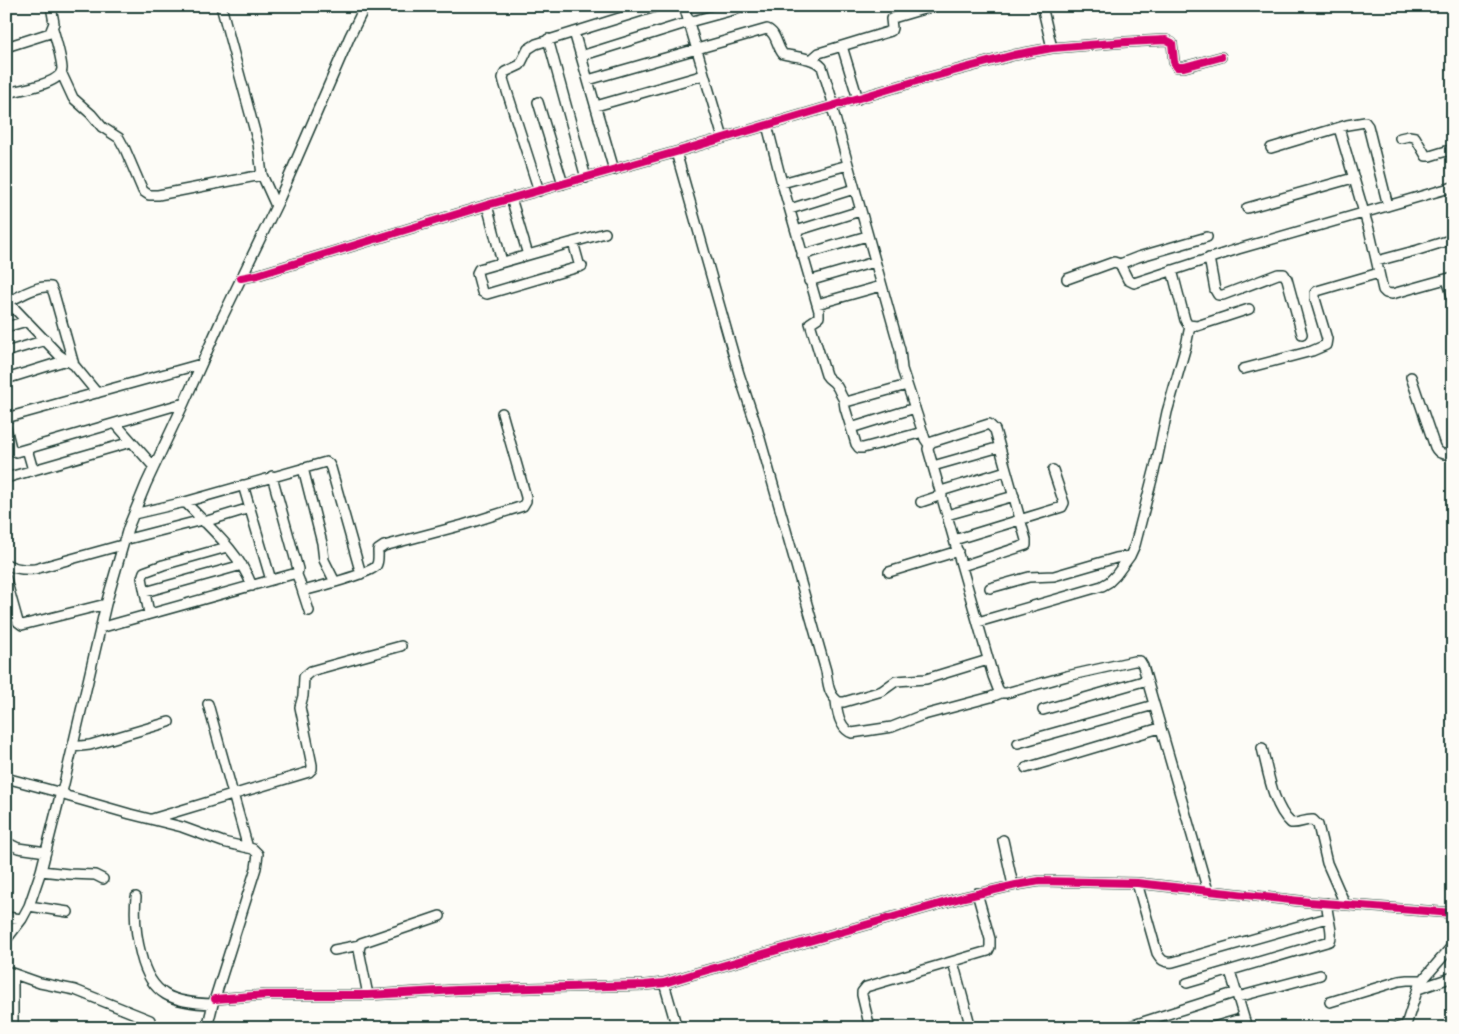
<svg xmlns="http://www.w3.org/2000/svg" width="1459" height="1034" font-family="Pangolin,sans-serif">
	<rect width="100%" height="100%" fill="#fdfcf7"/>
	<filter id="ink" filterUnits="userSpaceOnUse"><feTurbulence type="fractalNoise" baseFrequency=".02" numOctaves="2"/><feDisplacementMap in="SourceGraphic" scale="10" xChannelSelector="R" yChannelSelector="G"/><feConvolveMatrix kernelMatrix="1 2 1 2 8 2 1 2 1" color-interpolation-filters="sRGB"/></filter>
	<g filter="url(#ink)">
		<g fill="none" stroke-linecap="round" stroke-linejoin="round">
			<defs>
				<path id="minor" d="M221,6L258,143L262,175
					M684,6L723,138
					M1042,6L1052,48
					M574,32L614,170
					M548,39L586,178
					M842,46L858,99
					M6,47L50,33L54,23L51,6
					M581,56L689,22L748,6
					M811,60L819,53L891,31L892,28L891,19L893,18L934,6
					M61,72L73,98L91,114L102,127L119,138L125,149L143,191L149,195H158L262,175L276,206
					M588,80L767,29C777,33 776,46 783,54C795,57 813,57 822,67L834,106
					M6,93C19,90 63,84 62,68C61,56 56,40 53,29
					M538,102L563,184
					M596,106L704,75
					M832,107L900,350L902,369L925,439L929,445
					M767,125L782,183L819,311V317L810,323L826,375C829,380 832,380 835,384C840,389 840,397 846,402L907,385
					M1339,128L1370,233L1383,290L1386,293L1392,294L1453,277
					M1400,138L1409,136L1415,137L1426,156H1430L1453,149
					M1271,148L1347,125L1365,122L1368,126L1388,206
					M676,152L739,374L757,428L826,671C828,683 828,695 839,702H844L882,691L896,681L926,679L988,660
					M782,183L848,165
					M539,191L504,82L503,78L505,72L520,65L528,49L536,44L658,6
					M511,198L528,255
					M487,205L502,262
					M1247,208L1353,178
					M790,209L854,189
					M796,231L860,211
					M573,242L580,267
					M802,255L867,236
					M1209,258L1215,290L1218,295H1223L1278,274H1284L1287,279L1302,334
					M1377,261L1418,250L1453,239
					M1120,264L1138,257L1207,237
					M582,266L487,294L482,292L477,273L479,269L605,233
					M1172,270L1185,320L1188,325L1197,326L1249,309
					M241,278L257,275L487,205L676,152L920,80L1014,55L1052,48L1126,42L1166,40L1172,43L1174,62L1177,67H1184L1221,57
					M1067,279L1114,262L1120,264L1128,280L1134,283L1238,249L1453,187
					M1447,279L1453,299
					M809,281L874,262
					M6,303L14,308L59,355L74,365L97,393
					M6,303C19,297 36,285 51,287L54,294L74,365
					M817,304L881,286
					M6,327L27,321
					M6,352L46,340
					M1243,369L1312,351L1326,345L1327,339L1315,299V293L1317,291L1379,273
					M1411,377L1435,447C1439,455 1445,455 1453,453
					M6,379L67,360
					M844,401L845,408L856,444L859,448H863L923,432
					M6,418L201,364
					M116,424L154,467
					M6,428L11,448L12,450L16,452L184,403
					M851,428L915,408
					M27,449L33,470
					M933,466L1000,447
					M303,468L322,543L324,560L335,582
					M272,476L298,569L297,575
					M6,478L131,442
					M243,485L271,580
					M941,491L1006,471
					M185,502C209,527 240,553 252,586
					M921,502L942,495
					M134,514L185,502L326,462L329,464L331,468L361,574
					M947,515L1014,496
					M204,522L250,508
					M124,540L202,520
					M954,540L1062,507L1064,503L1053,470
					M6,564C15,569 25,570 35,569L122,545
					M962,566L1026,545V540L995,430L989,424L932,442L929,445L928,449L993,676L998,689L1001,693H1006L1067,676L1134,661H1140L1143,666L1208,891
					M889,572L958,551
					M6,579L18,622L22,625L106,604
					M990,588L1029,577L1054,576L1116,558L1130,556
					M303,591C315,588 371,573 376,566C379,562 378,555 378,550L384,546L463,525L523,506L526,501V497L502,413
					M145,592L242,565
					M149,613L142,578L144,572L163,565L227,547
					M978,622L1102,586L1109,582L1116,575L1130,556L1135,545L1157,460L1167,412L1186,346L1190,326
					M100,628L293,574L297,575L299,580L309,611
					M836,701C837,712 840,729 852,733L892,727L920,716L991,697L1001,693
					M208,704L248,848
					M1043,710L1147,680
					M1018,743L1154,705
					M72,747L90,745L169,722
					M1262,748C1268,771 1273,807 1291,823C1299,824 1306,819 1313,820L1318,825L1327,863L1345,904
					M1026,768L1160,728
					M6,778L58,792L61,791L63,788L106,604L128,528L146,484L184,403L222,318L278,202L350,36L365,6
					M61,791L67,796L130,814L182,827L223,842L253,849L258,854L256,868L213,1004L207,1028
					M152,819L309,772L312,769V765L300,707L303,696L304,677L311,671L318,669L401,646
					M1003,840L1013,885
					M6,842L18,848L46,852
					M41,871L69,874L95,875L103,879
					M1137,883L1157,953C1161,960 1164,963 1173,962L1327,918
					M136,897C134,917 136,936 141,955C151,996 173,1003 213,1004
					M29,906L68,912
					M6,917L22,919
					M6,940L22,919L29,906L41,871L60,796V792
					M334,950L360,945
					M953,962L971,1028
					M6,971L40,983L75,990L150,1020
					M1230,971L1247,1028
					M664,983L677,1028
					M1187,983L1330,941C1334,932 1326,914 1327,903
					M1418,989L1453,977
					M368,995L359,950L361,943L440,916
					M1238,997L1320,975
					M215,999L266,995H368L457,990L645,985L664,983L697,973L964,897L1016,885L1040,881L1137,883L1309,902L1453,913
					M1330,1002L1399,981L1407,980H1423
					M13,1028V974
					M870,1028L862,995V992L866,987L988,951L990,947V939L977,893
					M1124,1028L1237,992
					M1210,1028L1244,1018
					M1395,1028L1406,1025
					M1405,1028L1419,985L1427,975L1453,945"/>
			</defs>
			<use href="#minor" stroke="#1f3d34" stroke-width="12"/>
			<use href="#minor" stroke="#fdfcf7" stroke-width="9"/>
			<defs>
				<path id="cycleway" d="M241,278L257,275L487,205L676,152L920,80L1014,55L1052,48L1126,42L1166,40L1172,43L1174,62L1177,67H1184L1221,57
					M215,999L266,995H368L457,990L645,985L664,983L697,973L964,897L1016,885L1040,881L1137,883L1309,902L1453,913"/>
			</defs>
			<use href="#cycleway" stroke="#fdfcf7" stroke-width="11"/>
			<use href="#cycleway" stroke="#d6006c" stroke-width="8"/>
		</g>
	</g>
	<rect width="1459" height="1034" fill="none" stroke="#fdfcf7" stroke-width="25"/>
	<rect x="12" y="12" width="1434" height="1009" fill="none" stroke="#1f3d34" stroke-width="2" filter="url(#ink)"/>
</svg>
